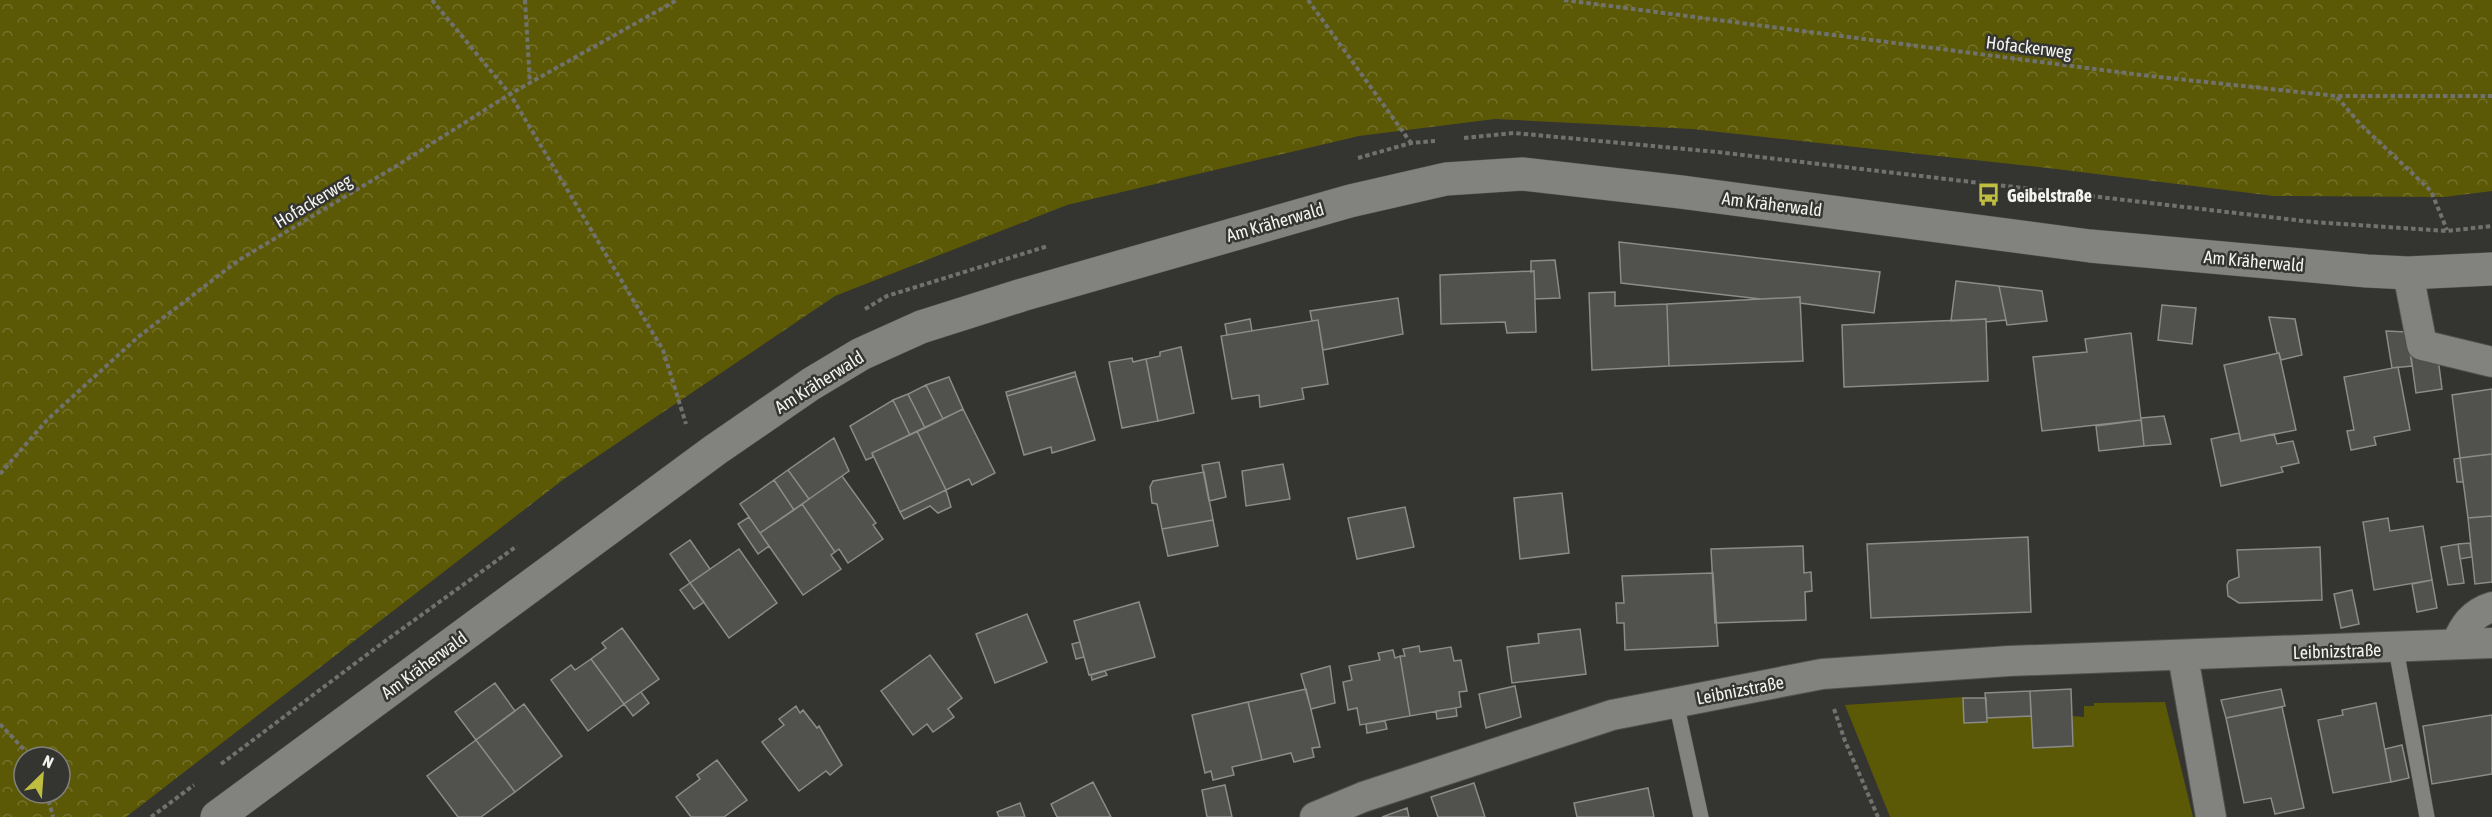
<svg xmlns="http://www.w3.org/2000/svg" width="2492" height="817" font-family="'Asap Condensed',sans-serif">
	<defs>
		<pattern id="forest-crowns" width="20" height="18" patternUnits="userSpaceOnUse" patternTransform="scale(1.5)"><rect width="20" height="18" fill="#5b5906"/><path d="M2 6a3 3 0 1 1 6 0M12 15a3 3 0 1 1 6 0" fill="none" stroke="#73712b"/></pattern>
	</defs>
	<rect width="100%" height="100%" fill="#343430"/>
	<path fill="url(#forest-crowns)" fill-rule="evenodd" d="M0,0H2492V191L2444,197L2274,196L2056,169L1692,129L1495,119L1359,136L1067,205L835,296L564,479L126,817H0ZM24,757H60V793H24Z"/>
	<path fill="#5b5906" d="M1963,697L1964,722H1987V718L2031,716L2033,748L2071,716L2084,717V706H2094V703L2165,702L2193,817H1890L1845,705Z"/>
	<path fill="#51514d" stroke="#8b8b87" stroke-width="1.5" d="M1619,242L1880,272L1874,313L1800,303V297L1761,299L1621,283Z
		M1555,260L1560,298L1535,299L1534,271L1531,272V261Z
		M1534,271L1536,332L1507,333L1505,322L1441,324L1440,275Z
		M1956,281L1999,286L2006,320L1986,322V319L1951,321Z
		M1999,286L2042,291L2047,321L2007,325Z
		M1615,292V306L1667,304L1669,366L1592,370L1589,293Z
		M1800,297L1803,361L1669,366L1667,304Z
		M1398,298L1403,334L1323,350L1318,320L1312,321L1310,311Z
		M2162,305L2196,308L2192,344L2158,340Z
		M2269,317L2295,319L2302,355L2281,360L2279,353H2277Z
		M1250,319L1252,331L1227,335L1225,324Z
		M1986,319L1988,381L1844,387L1842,325Z
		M1318,320L1328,384L1302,388L1304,399L1260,407L1259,395L1232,399L1221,336Z
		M2386,331L2407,332L2412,366L2392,368Z
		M2131,333L2141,420L2042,431L2033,357L2087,352L2085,339Z
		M1181,347L1194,413L1158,421L1146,359L1160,356V352Z
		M2410,349L2438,358L2442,389L2416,393Z
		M2279,353L2296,430L2241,441L2224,365Z
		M1132,358L1133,362L1146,359L1158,421L1122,428L1109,362Z
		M2398,367L2410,430L2374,437L2376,445L2351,450L2347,431L2354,430L2344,377Z
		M1075,372L1076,376L1007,396L1006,392Z
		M1076,376L1095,440L1052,453L1051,447L1024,455L1007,396Z
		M949,377L963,409L943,419L926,385Z
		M926,385L943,419L925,428L908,394Z
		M2492,389V454L2460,458L2452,395Z
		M908,394L925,428L910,435L893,400Z
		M893,400L910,435L872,453L873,457L866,460L850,426Z
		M963,409L995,473L972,485L969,479L946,490L917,431Z
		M2164,416L2171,444L2144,446L2141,418Z
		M2141,420L2144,446L2099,451L2096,426Z
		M917,431L946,490L900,512L872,453Z
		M2239,433L2241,441L2274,434L2277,444L2293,441L2299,463L2281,467L2283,472L2221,486L2211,439Z
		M834,438L849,471L809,499L788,470Z
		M2492,454V516L2468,518L2460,458Z
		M2460,458L2463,482H2457L2454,459Z
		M1219,462L1226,497L1209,501L1202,465Z
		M1283,464L1290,499L1246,506L1242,471Z
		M788,470L809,499L794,510L774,480Z
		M1204,472L1213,520L1162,529L1157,504L1152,503L1150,487L1153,481Z
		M842,476L876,523L873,525L883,539L848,563L839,549L835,552L802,504Z
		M774,480L794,510L760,533L740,504Z
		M946,490L951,507L938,513L930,506L904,519L900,512Z
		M1562,493L1569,553L1520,559L1514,498Z
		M802,504L835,552L831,555L841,569L803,595L760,533Z
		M1405,507L1414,547L1357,559L1348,518Z
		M2492,516V582L2475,584L2468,518Z
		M749,517L769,546L758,554L738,524Z
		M2388,518L2390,531L2423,526L2432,580L2374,590L2363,522Z
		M1213,520L1218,546L1168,556L1162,529Z
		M2028,537L2031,612L1871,618L1867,544Z
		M690,540L710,569L690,583L670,554Z
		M2470,543L2472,557L2460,559L2458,544Z
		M2458,544L2464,583L2448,585L2441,547Z
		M1803,546L1804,573L1811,572L1812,591L1805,592L1806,620L1715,623L1711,549Z
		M2320,547L2322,600L2239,603L2228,596L2227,585L2229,581L2239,577L2237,550Z
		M739,549L777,603L729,638L690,583Z
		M1713,573L1718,646L1625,650L1624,623H1617L1616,603H1624L1622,576Z
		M2432,580L2437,608L2417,612L2412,584Z
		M690,583L704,602L694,609L680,590Z
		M2352,590L2359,624L2341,628L2334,594Z
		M1139,602L1155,657L1089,675L1074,621Z
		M1027,614L1047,662L995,683L976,634Z
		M622,628L659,679L624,704L591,659L606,648L602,643Z
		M1580,629L1586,674L1512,683L1507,647L1539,643L1538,634Z
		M1080,642L1084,657L1076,659L1072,644Z
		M1419,646L1420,652L1451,647L1454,661L1461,660L1467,691L1459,692L1461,707L1410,716L1400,656H1405L1403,649Z
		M1393,650L1395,658L1400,656L1410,716L1360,725L1357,708L1348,710L1343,682L1352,680L1349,666L1380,660L1378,653Z
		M930,655L962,698L948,709L954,717L933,732L927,724L913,735L881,691Z
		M591,659L624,704L588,731L551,680L571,665L575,670Z
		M1330,666L1335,703L1311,709L1301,674Z
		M1105,671L1107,675L1092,680L1091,675Z
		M495,683L515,711L476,740L455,712Z
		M1515,686L1521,717L1486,728L1479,694Z
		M1306,689L1320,747L1312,748L1314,757L1294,762L1291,753L1262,760L1248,702Z
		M2071,689L2073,746L2033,748L2030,691Z
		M2281,689L2285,706L2226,718L2221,700Z
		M2030,691L2031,716L1987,718L1985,693Z
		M641,692L649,703L633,716L624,704Z
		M1963,698H1986L1987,722L1964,723Z
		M1248,702L1262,760L1232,767L1234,775L1213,780L1211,771L1205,773L1192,715Z
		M2376,703L2391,782L2333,793L2318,720L2343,715L2342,710Z
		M524,704L562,756L515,792L476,740Z
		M796,706L800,713L803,710L817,728L819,726L842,765L830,775L826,771L799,791L762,742L784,725L779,719Z
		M2282,707L2304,808L2275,814L2271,798L2244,803L2226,718Z
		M1456,708L1457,716L1437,719L1436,711Z
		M2492,715V774L2432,784L2423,726Z
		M1385,721L1387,729L1367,733L1366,724Z
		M476,740L515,792L481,817H458L427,776Z
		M2402,745L2409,778L2391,782L2385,749Z
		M717,760L747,800L724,817H691L676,797L700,779L697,775Z
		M1093,782L1111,817H1057L1051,804Z
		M1474,783L1485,817H1438L1431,797Z
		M1225,785L1232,817H1207L1202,790Z
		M1648,788L1654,817H1577L1574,803Z
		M1020,803L1025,817H999L997,812Z
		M1407,808L1409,817H1382Z"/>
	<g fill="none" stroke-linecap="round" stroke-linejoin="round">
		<defs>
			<path id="lane" d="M2396,649L2427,817
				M1676,702L1701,817"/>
			<path id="street" d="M2408,273L2422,345L2492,362
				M2456,644C2464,626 2472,613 2492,607
				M2183,656L2211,817
				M1315,817L1363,797L1612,715L1822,674L2009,661L2492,643"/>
			<path id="secondary" d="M217,817L715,450L811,384L861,354L921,327L1022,295L1350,201L1446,179L1522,174L1681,192L2090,246L2367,271L2408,273L2492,269"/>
		</defs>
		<use href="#lane" stroke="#4f504c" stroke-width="16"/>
		<use href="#street" stroke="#4f504c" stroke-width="32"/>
		<use href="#secondary" stroke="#4f504c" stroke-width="34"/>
		<path stroke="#71716e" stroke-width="4" stroke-dasharray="4.5 3" stroke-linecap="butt" d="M432,0L510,94L663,350L686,424
			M525,0L530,84
			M1308,0L1411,143
			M1564,0L2141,75L2336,96H2492
			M2337,97L2361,125L2431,191L2447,230
			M1464,138L1514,133L1717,152L2312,222L2447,231L2492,226
			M1358,158L1411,143L1435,141
			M865,309L887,296L1048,246
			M0,474L47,420L138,337L239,260L398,165L510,94L677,0
			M1834,709L1845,741L1878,817
			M0,724L31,757
			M221,764L377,647L517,546
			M47,793L53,817
			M151,817L194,785"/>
		<use href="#lane" stroke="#82827e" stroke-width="15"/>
		<use href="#street" stroke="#82827e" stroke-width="30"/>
		<use href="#secondary" stroke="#82827e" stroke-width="33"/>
	</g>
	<defs>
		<symbol id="bus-bare" viewBox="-9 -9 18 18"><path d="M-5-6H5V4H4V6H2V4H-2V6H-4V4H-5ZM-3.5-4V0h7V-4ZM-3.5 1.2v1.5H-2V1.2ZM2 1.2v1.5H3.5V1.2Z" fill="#c0be40" stroke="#343430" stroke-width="2.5" paint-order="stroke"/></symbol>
	</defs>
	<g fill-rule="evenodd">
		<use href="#bus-bare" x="1972" y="178" width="33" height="33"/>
	</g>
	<g text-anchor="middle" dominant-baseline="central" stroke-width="5" stroke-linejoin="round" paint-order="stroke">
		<g font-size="18" fill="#f2f3f0" stroke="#343430">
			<text transform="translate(2029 47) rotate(7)">Hofackerweg</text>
			<text transform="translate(313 201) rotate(-31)">Hofackerweg</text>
			<text transform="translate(1772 204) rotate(7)">Am Kräherwald</text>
			<text transform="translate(1275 222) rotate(-16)">Am Kräherwald</text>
			<text transform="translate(2254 261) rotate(5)">Am Kräherwald</text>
			<text transform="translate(819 382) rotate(-32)">Am Kräherwald</text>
			<text transform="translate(2337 651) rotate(-2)">Leibnizstraße</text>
			<text transform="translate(424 665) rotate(-36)">Am Kräherwald</text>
			<text transform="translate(1740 690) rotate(-11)">Leibnizstraße</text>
		</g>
		<g font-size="18" font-weight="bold" fill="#f2f3f0" stroke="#343430" text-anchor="start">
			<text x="2007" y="195">Geibelstraße</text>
		</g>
	</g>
	<g transform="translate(42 775) rotate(25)"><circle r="28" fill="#343430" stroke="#80807d" stroke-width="1.5"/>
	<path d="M0-4.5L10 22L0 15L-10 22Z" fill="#c0be40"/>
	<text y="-9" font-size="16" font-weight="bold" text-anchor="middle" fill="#f2f3f0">N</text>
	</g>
</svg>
